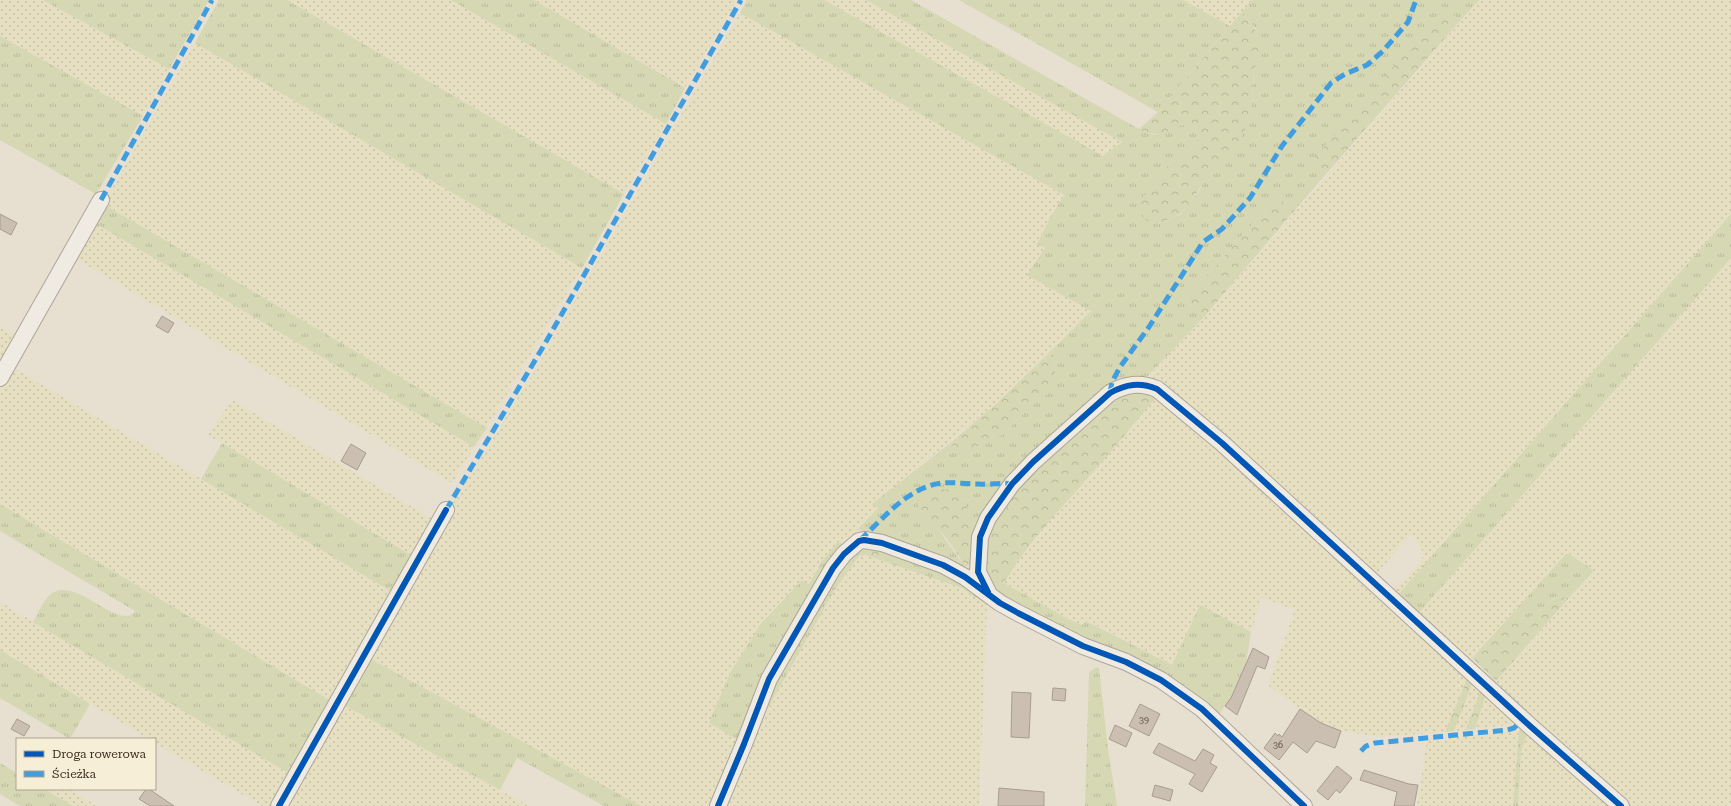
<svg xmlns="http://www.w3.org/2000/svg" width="1731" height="806" font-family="'Roboto Serif',serif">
	<defs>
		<pattern id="farmland-dots" width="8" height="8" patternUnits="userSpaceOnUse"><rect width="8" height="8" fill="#e6dfc2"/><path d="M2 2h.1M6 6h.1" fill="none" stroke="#c6c0a6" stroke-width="1.8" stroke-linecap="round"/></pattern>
		<pattern id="grass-tufts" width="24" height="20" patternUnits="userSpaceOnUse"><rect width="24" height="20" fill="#d6d7b3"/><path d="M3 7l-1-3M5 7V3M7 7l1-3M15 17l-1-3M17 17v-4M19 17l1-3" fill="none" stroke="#b9b99a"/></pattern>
		<pattern id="forest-crowns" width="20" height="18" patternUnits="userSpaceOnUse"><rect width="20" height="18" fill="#d6d7b3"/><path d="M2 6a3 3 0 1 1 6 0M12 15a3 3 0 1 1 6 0" fill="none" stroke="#b9b99a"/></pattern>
	</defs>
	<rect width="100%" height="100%" fill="#e7e0d1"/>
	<path fill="url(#farmland-dots)" d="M0,0H43L169,69L143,116L0,36Z
		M287,0H451L666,124L624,194Z
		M534,0H737L685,88Z
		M824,0H866L1123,142L1103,156Z
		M1183,0H1252L1230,26Z
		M1479,0H1731V214L1396,597L1388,590L1398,586L1422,559L1423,552L1412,533L1373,577L1194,415L1149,376L1204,317Z
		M740,13L1064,195L1050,218L1037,243L1045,248L1091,311L1042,361L1028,373L996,404L873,504L878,507L845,545L822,561L808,584L802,580L709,723L739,741L711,806H641L367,657L444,518L533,373Z
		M195,43L582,268L487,428L103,204Z
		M93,222L474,447L452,483L75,258Z
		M1731,258V803L1728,806H1627L1492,686L1593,572L1569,554H1566L1467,663L1417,615Z
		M0,327L18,337L0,369Z
		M12,367L394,593L331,701L0,504V387Z
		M1158,395L1469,674L1445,732L1379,737L1341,731L1318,721L1300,709L1268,685L1295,610L1261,597L1251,632L1200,605L1172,665L1104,629L1086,621L1082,625L1068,619L1004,583L1013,568L1042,530L1096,468Z
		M232,400L434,520L414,557L208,435Z
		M866,555L962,588L987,605L979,806H719L750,740L834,591L859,556Z
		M0,602L290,774L273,806H262L155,743V739H149L0,650Z
		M1474,679L1482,686L1466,730L1454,731Z
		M1487,691L1517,718L1509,725L1475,729Z
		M340,703L529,806H285Z
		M1529,728L1616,806H1518L1521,752Z
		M1519,731L1513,806H1417L1427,740Z
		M44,789H69L97,806H73Z"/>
	<path fill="url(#grass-tufts)" d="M43,0H209L169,69Z
		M219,0H287L624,194L582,268L195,43Z
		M451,0H534L685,88L666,124Z
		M747,0H824L1103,156L1122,142L866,0H911L1139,129L1154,135L1167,131L1184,124L1195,127L1198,140L1191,148L1168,166L1158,224L1181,214L1197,194L1205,180L1247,125L1252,103L1254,71L1260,53L1256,29L1241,13L1252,0H1479L1461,20L1455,16L1313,160L1327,173L1295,210L1277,197L1185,300L1204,317L1148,376L1130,380L977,528L962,498L920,510L936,526L965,567L955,566L858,529L878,508L872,504L949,444L963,450L1004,434L1025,412L1055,368L1052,350L1091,311L1027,275L1045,248L1037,244L1050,218L1064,195L740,13Z
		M959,0H1183L1230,26L1158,112Z
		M0,36L143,116L96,194L0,140Z
		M103,204L487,428L474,447L93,222Z
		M1731,214V258L1417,615L1396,597Z
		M222,443L414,557L394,593L201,479Z
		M0,504L331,701L290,774L33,622C39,612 44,597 54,592C79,579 120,632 135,611L0,531Z
		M838,542L845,545L739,741L709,723L730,673L760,625L802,580L809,584L822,561Z
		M886,548L935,566L986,600L987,605L962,588L883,561Z
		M1566,554H1569L1592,569L1593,572L1569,598L1556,597C1541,606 1530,627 1511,615Z
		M1004,583L1068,619L1082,625L1086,621L1172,665L1200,605L1251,632L1246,663L1231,698L1219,714L1185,686L1006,599L993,587Z
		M828,587L834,591L750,740L763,699Z
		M0,650L90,704L70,739L0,698Z
		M367,657L641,806H604L517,758L500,790L340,703Z
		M1097,667L1099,668L1108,749L1117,806H1085L1089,672Z
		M1522,723L1529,728L1521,752L1518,806H1513L1519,731Z
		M0,763L17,773V789H44L73,806H20L0,794Z"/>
	<path fill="url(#forest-crowns)" d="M1441,11L1455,16L1461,20L1327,173L1313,160Z
		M1241,13C1252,25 1265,37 1260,55C1258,60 1255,66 1254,72C1252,82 1253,92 1252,102C1247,143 1230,151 1206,179C1197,190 1192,204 1181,213C1177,216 1171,218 1167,220C1149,229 1143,220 1138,203L1168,166L1191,148L1198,140L1195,127C1174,121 1172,134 1155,134C1150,134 1144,131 1139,129L1158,112Z
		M1277,197L1295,210L1204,317L1185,300Z
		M1052,350L1055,368V388L1025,412L1004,434L978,446L963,450L949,444L996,404Z
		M1124,390L1158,395C1134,424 1111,452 1086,480C1057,513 1026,545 1004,583L993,587L982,571L986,537L1012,488Z
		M941,489L954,490L962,498L977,528L971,564L965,567C958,553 946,537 935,525C928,518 921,512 917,503C921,493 931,491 941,489Z
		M858,546L886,548L883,561L866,555L859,556L834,591L828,587Z
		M1557,597L1569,598L1496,681L1472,658L1511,615C1530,627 1541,606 1557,597Z
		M1469,674L1474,679L1454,731L1445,732Z
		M1482,686L1487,691L1475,729L1466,730Z"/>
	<path fill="#cbbfb2" stroke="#a89c90" d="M0,214L17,223L11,235L0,229Z
		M162,316L174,323L168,333L156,326Z
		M351,444L366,453L357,470L341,461Z
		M1253,648L1269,657L1265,669L1257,666L1237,715L1225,706L1231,698Z
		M1053,688L1066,689L1065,701L1052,700Z
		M1012,692L1031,693L1029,738L1011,737Z
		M1140,704L1160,714L1149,736L1129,726Z
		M1300,709L1321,723L1341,731L1335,748L1316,741L1307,753L1293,742L1279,760L1264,748L1275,733L1278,736L1279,734L1282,737Z
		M17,719L30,726L24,736L11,729Z
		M1115,725L1132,733L1126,747L1109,739Z
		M1159,743L1195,761L1203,749L1214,755L1210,763L1217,767L1202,792L1189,784L1195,774L1153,753Z
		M1337,766L1352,778L1340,793L1336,790L1328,800L1317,791Z
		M1364,770L1409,784L1418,785L1414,806H1394L1397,792L1360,780Z
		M1155,785L1173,790L1170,801L1152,796Z
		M999,788L1044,792V806H998Z
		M146,789H149L174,806H150L139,799Z"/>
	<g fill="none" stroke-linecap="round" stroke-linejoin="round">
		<defs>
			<path id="street" d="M0,378L101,200
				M988,592L978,572L980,537L988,518L1012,484L1033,462L1110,393C1126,384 1140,382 1157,389L1222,443L1530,726L1621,806
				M279,806L446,510
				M718,806L744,744L769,679L833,568L844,554L859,541L864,540L882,543L943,565L965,577L1000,603L1018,613L1083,646L1126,662L1161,680L1202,709L1304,806"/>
		</defs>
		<use href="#street" stroke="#ada599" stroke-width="18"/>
		<use href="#street" stroke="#efebe3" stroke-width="16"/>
		<path stroke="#3f9de0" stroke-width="5" stroke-dasharray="10 5" stroke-linecap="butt" d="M101,200L212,0
			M1110,393L1112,382L1120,367L1149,327L1203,242L1222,229L1250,198L1282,146L1331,83L1345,74L1367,65L1383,51L1408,22L1416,0
			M446,510L543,347L741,0
			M860,540C884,518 908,487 942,483C954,482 967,484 979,484C989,485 1004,482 1012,484
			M1361,751L1366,746L1375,743L1507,730L1514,728L1523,719"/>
		<defs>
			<path id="cycleway" d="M988,592L978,572L980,537L988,518L1012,484L1033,462L1110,393C1126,384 1140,382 1157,389L1222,443L1530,726L1621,806
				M279,806L446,510
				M718,806L744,744L769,679L833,568L844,554L859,541L864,540L882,543L943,565L965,577L1000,603L1018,613L1083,646L1126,662L1161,680L1202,709L1304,806"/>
		</defs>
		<use href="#cycleway" stroke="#f7eed8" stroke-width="8"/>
		<use href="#cycleway" stroke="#0057b8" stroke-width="6"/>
	</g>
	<g text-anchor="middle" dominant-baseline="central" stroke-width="3" stroke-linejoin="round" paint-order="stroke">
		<g font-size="9" fill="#605244">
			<text x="1144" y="720">39</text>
			<text x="1278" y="745">36</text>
		</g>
	</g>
	<rect x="16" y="738" width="140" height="52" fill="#f7eed8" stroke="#ada18e"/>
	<rect x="24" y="751" width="20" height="6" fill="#0057b8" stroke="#ada18e"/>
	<text x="52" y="758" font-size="12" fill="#3d2e20">Droga rowerowa</text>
	<rect x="24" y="771" width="20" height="6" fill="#3f9de0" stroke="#ada18e"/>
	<text x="52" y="778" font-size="12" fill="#3d2e20">Ścieżka</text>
</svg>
